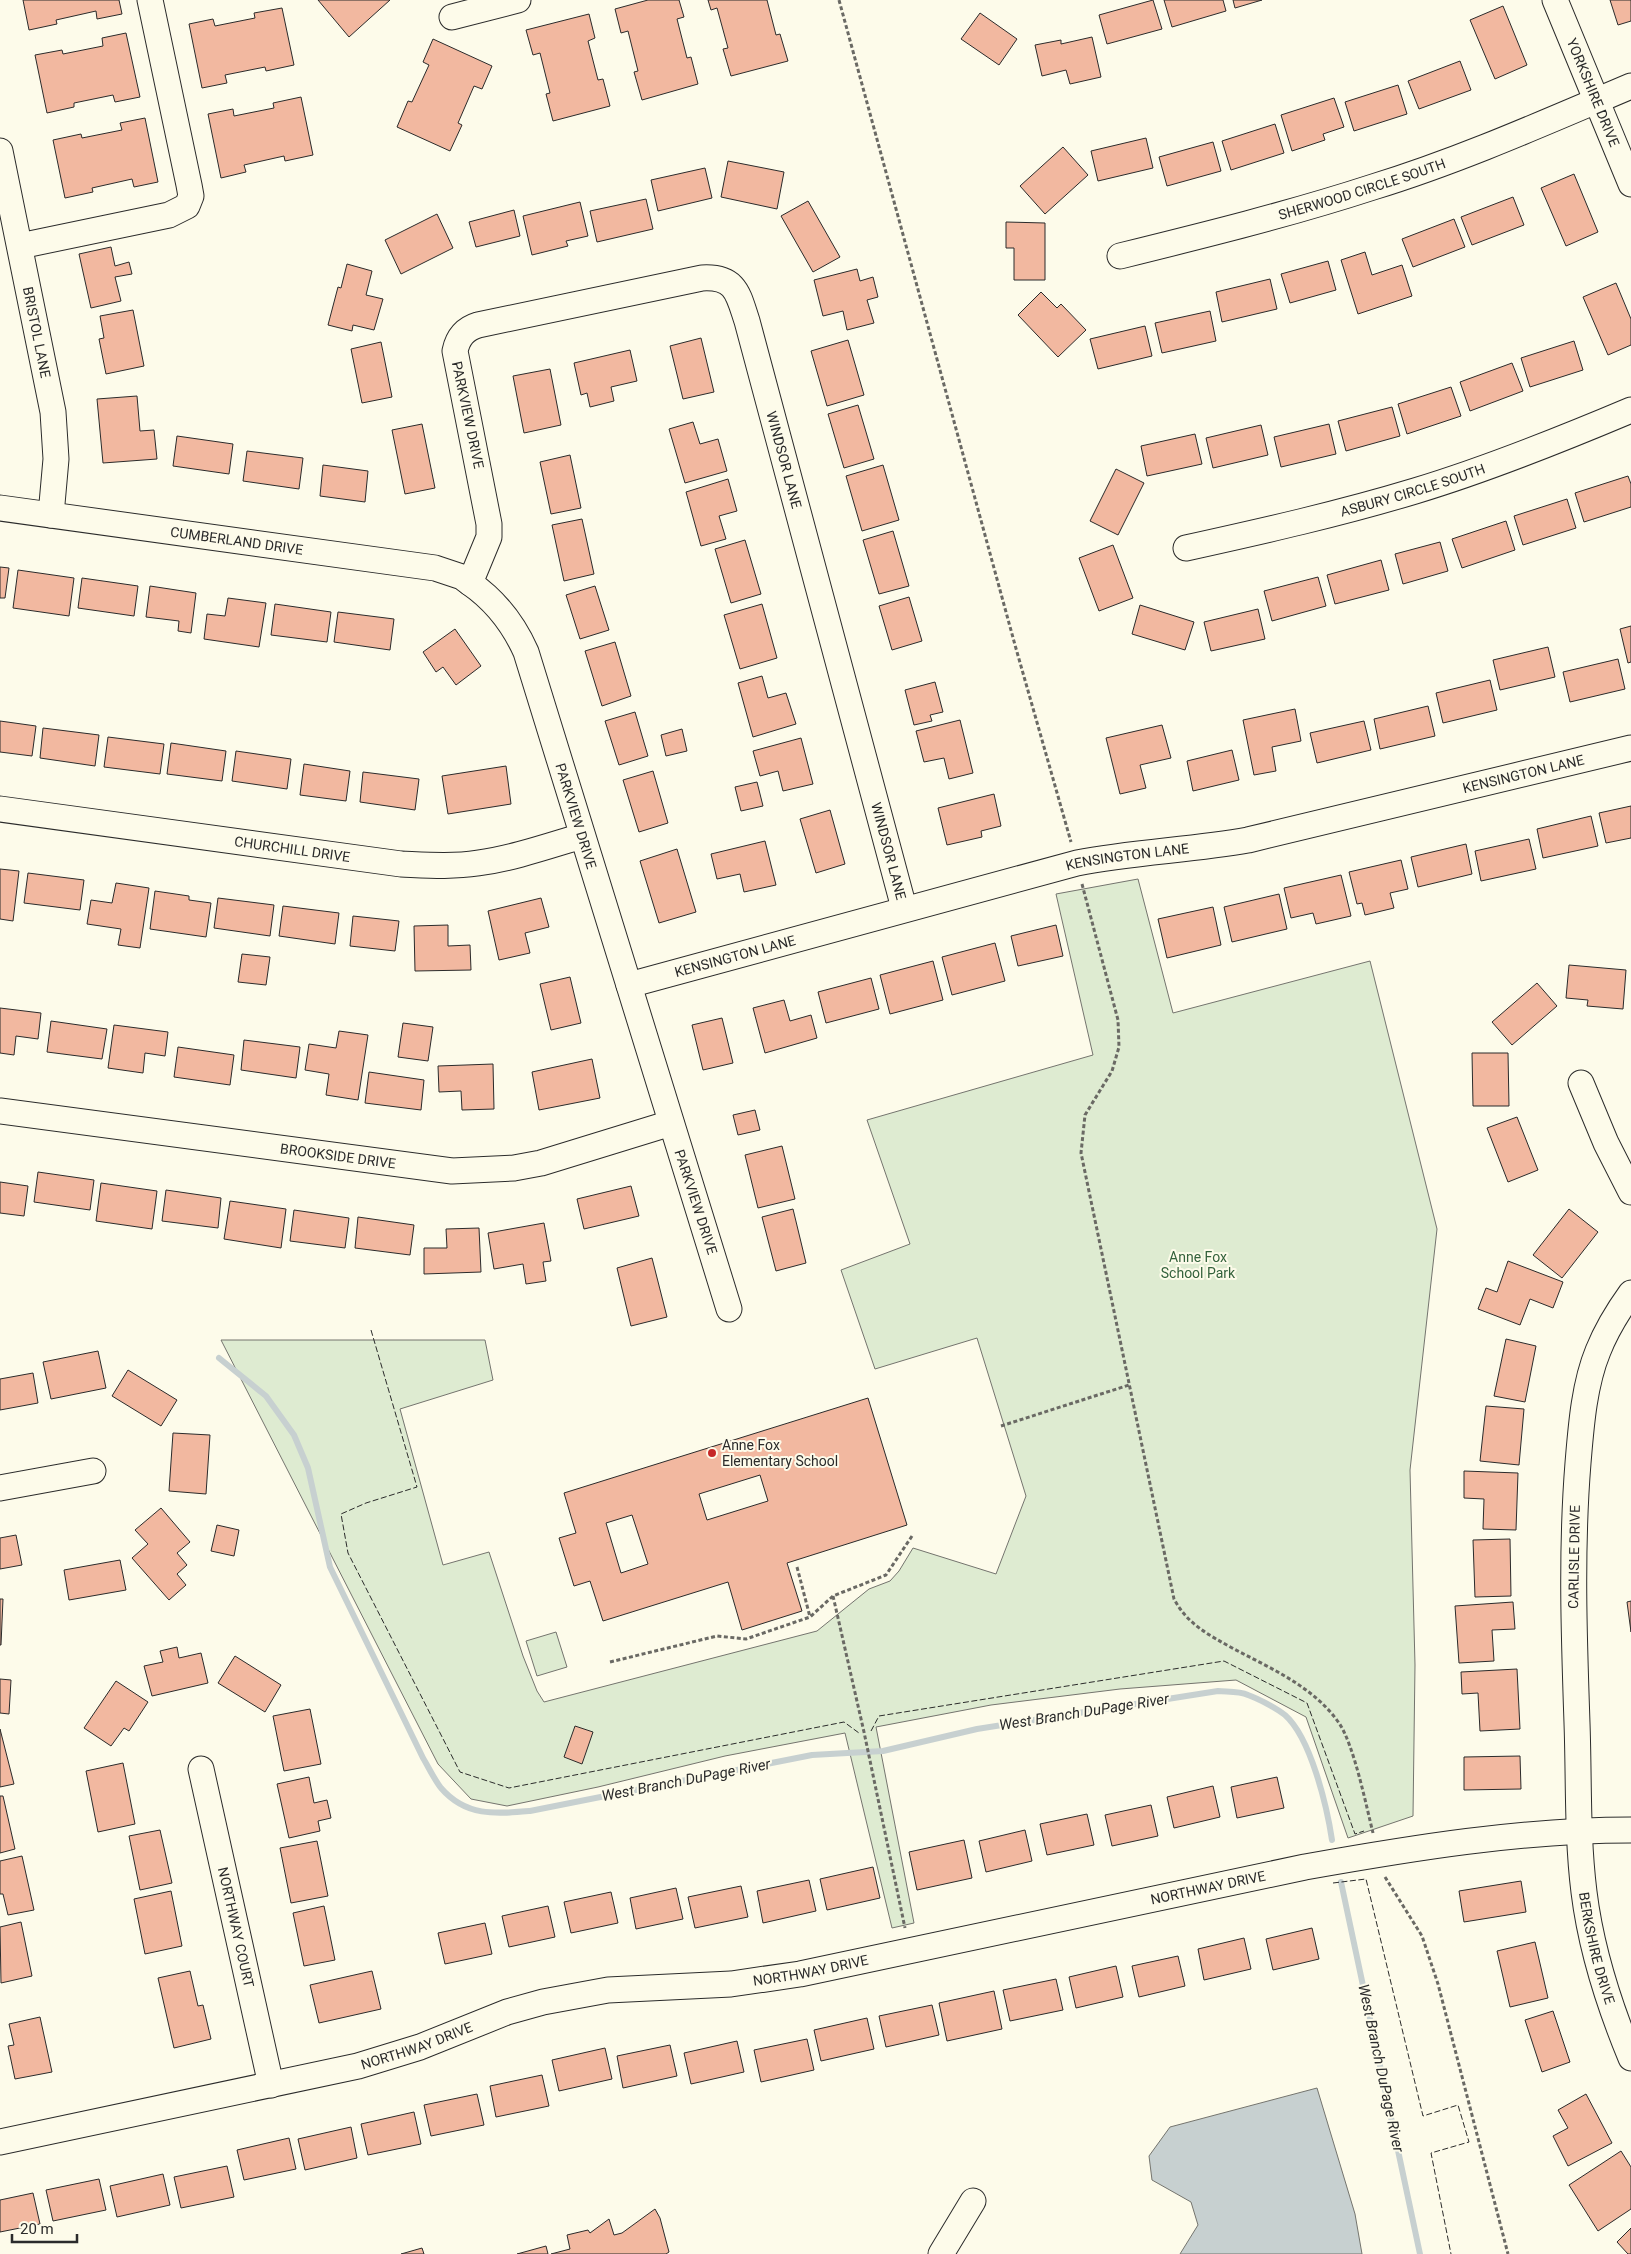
<svg xmlns="http://www.w3.org/2000/svg" width="1631" height="2254" font-family="Roboto,sans-serif">
	<rect width="100%" height="100%" fill="#fdfbea"/>
	<path fill="#deebd1" stroke="#74746e" d="M1138,879L1173,1013L1370,961L1437,1229L1410,1470L1415,1665L1413,1816L1348,1838L1306,1717L1236,1680L1120,1689L991,1705L876,1727L914,1923L892,1928L845,1733L725,1756L598,1787L507,1806L471,1799L438,1764L221,1340H485L493,1380L400,1409L443,1565L489,1552L523,1656L537,1691L544,1702L817,1631L869,1589L890,1581L899,1571L913,1548L996,1574L1026,1496L977,1338L875,1369L841,1270L910,1244L867,1120L1093,1055L1056,894Z
		M556,1632L567,1667L537,1676L526,1641Z"/>
	<path fill="#c7d0d0" stroke="#74746e" d="M1317,2088L1355,2214L1362,2254H1180L1198,2225L1191,2202L1152,2180L1149,2156L1170,2127Z"/>
	<g fill="none" stroke-linecap="round" stroke-linejoin="round">
		<path stroke="#c7d0d0" stroke-width="6" d="M219,1358L266,1396L294,1435L308,1468L330,1567L423,1758C429,1768 434,1779 441,1788C466,1817 496,1814 530,1811L812,1755L883,1751L977,1729L1218,1691C1227,1692 1239,1691 1248,1695C1259,1699 1276,1708 1285,1715C1311,1738 1327,1807 1332,1840
			M1341,1882L1420,2254"/>
	</g>
	<path fill="#f2b8a0" stroke="#2b2b2b" fill-rule="evenodd" d="M23,0H119L122,14L97,19L96,11L56,20L57,24L29,30Z
		M318,0H390L349,37Z
		M648,0H679L684,17L677,19L687,58L691,57L698,84L642,100L634,72L638,71L628,31L621,33L615,9Z
		M708,0H767L776,35L780,34L788,61L731,76L723,49L728,48L717,8L711,10Z
		M1153,0L1162,29L1107,44L1099,15Z
		M1164,0H1223L1226,11L1172,27Z
		M1233,0H1262L1235,8Z
		M1610,0H1631V21L1618,25Z
		M1503,6L1527,65L1495,79L1470,20Z
		M282,8L294,65L266,71L265,67L225,75L227,83L202,88L189,24L213,19L215,26L255,18L254,13Z
		M980,13L1017,39L999,65L961,39Z
		M589,14L595,38L588,41L598,80L603,79L610,106L553,121L546,94L550,93L540,53L533,55L526,30Z
		M126,33L140,97L115,102L113,95L74,103V107L47,113L35,55L62,50L63,54L103,46L102,38Z
		M1092,37L1101,77L1070,84L1066,70L1042,76L1035,45L1061,40V44Z
		M433,39L492,66L482,89L474,86L458,123L462,125L450,151L397,127L408,101L412,102L429,65L423,62Z
		M1460,61L1471,90L1419,109L1408,81Z
		M1398,85L1407,114L1354,131L1345,102Z
		M301,97L313,155L285,161L284,156L244,165L246,172L221,178L208,114L233,109L234,116L274,108L273,103Z
		M1334,98L1344,127L1323,134L1325,140L1292,151L1281,115Z
		M145,118L158,182L134,187L132,179L92,188L93,192L65,198L53,140L81,134L82,138L122,130L120,123Z
		M1275,124L1284,153L1231,170L1222,141Z
		M1146,138L1153,168L1098,181L1091,151Z
		M1213,142L1221,171L1167,186L1159,157Z
		M1063,147L1088,175L1045,214L1020,186Z
		M728,161L784,172L777,209L721,197Z
		M705,168L712,198L658,211L651,180Z
		M1574,174L1598,232L1566,246L1541,188Z
		M1513,197L1524,225L1472,245L1461,217Z
		M646,199L653,229L597,242L590,211Z
		M808,201L840,257L813,272L781,216Z
		M580,202L588,236L566,241L568,246L532,255L523,216Z
		M514,210L520,236L476,247L469,222Z
		M437,214L453,248L401,274L385,240Z
		M1454,219L1465,247L1413,267L1402,239Z
		M1006,222L1045,223V280H1014V248H1006Z
		M111,247L115,266L129,262L132,274L115,277L121,301L91,308L79,254Z
		M1365,252L1372,275L1402,265L1412,296L1358,314L1341,260Z
		M1328,261L1336,290L1290,303L1281,274Z
		M347,264L372,271L366,295L383,299L374,330L353,325L352,331L328,325L338,287L341,288Z
		M857,269L860,281L873,277L878,297L867,300L874,323L847,330L843,311L823,316L814,280Z
		M1270,279L1277,309L1222,322L1216,292Z
		M1616,283L1631,319V345L1608,355L1583,297Z
		M1041,292L1057,308L1061,304L1086,330L1058,357L1018,315Z
		M133,310L144,366L106,374L99,339L104,338L100,316Z
		M1210,311L1216,341L1162,353L1155,323Z
		M1145,326L1152,356L1098,369L1090,339Z
		M701,338L714,392L683,399L670,346Z
		M848,340L864,395L827,406L811,351Z
		M1574,341L1583,370L1530,387L1521,358Z
		M381,342L392,397L362,403L351,349Z
		M630,350L637,381L611,387L614,401L590,407L587,393L581,395L574,363Z
		M1512,363L1523,391L1470,411L1460,382Z
		M550,369L561,425L524,433L513,376Z
		M1451,387L1461,416L1407,434L1398,404Z
		M137,396L140,431L154,430L157,459L103,463L97,399Z
		M858,405L874,459L844,468L828,414Z
		M1392,407L1400,436L1346,451L1338,421Z
		M693,422L700,444L718,439L727,471L685,483L669,429Z
		M422,424L435,488L405,494L392,430Z
		M1329,424L1336,454L1281,467L1274,437Z
		M1261,425L1268,455L1213,468L1206,438Z
		M1195,434L1202,464L1147,476L1141,446Z
		M177,436L233,444L229,474L173,466Z
		M247,451L303,458L299,489L243,481Z
		M570,455L581,508L551,514L540,462Z
		M323,465L368,471L365,502L320,496Z
		M883,465L899,520L862,531L846,476Z
		M1116,469L1144,483L1118,535L1090,521Z
		M1628,476L1631,484V507L1584,522L1575,493Z
		M728,479L737,511L719,516L726,539L701,546L686,492Z
		M1567,499L1576,528L1523,545L1514,516Z
		M582,519L594,574L564,581L552,525Z
		M1506,521L1515,550L1462,568L1452,539Z
		M893,531L909,586L879,594L863,540Z
		M745,540L761,594L731,603L715,549Z
		M1440,542L1448,571L1403,584L1395,554Z
		M1113,545L1133,598L1099,611L1079,558Z
		M1381,560L1389,590L1335,604L1327,575Z
		M0,567L9,568L5,598H0Z
		M18,570L74,578L69,616L13,608Z
		M1318,577L1326,606L1272,621L1264,591Z
		M82,578L138,586L134,616L78,608Z
		M150,586L196,593L191,633L178,631L179,621L146,617Z
		M595,586L609,630L580,639L566,595Z
		M909,597L922,641L892,650L879,606Z
		M228,598L266,603L259,647L204,639L207,614L225,616Z
		M275,604L331,612L327,642L271,635Z
		M762,604L777,658L740,669L724,615Z
		M1140,605L1194,622L1185,650L1132,634Z
		M1258,609L1265,639L1211,651L1204,622Z
		M338,612L394,619L390,650L334,642Z
		M1631,626V662L1628,663L1620,629Z
		M455,629L481,666L456,685L443,667L436,672L423,652Z
		M615,642L631,696L602,706L585,651Z
		M1548,647L1555,677L1500,690L1493,660Z
		M1618,659L1625,689L1570,702L1563,672Z
		M762,676L768,698L786,693L796,724L753,737L738,683Z
		M1490,680L1497,710L1443,723L1436,693Z
		M935,682L943,712L930,715L932,721L914,725L905,690Z
		M1428,706L1435,736L1380,749L1374,719Z
		M1295,709L1301,741L1272,747L1276,771L1254,775L1243,720Z
		M635,712L648,756L619,765L605,721Z
		M960,720L973,773L949,779L944,758L924,762L916,731Z
		M0,721L36,726L32,756L0,752Z
		M1364,721L1371,750L1317,763L1310,733Z
		M1162,725L1171,758L1140,765L1146,788L1120,794L1106,738Z
		M43,728L99,735L95,766L40,758Z
		M682,729L687,751L666,756L661,735Z
		M108,737L164,744L160,774L104,767Z
		M801,738L813,784L783,791L778,771L760,776L753,751Z
		M171,743L226,751L222,781L167,774Z
		M1232,750L1239,780L1193,791L1187,761Z
		M236,751L291,759L287,789L232,781Z
		M304,764L350,771L346,801L300,795Z
		M506,766L511,804L448,814L442,776Z
		M653,771L668,823L639,832L623,780Z
		M363,772L419,779L415,810L360,802Z
		M757,782L763,806L741,811L735,787Z
		M994,794L1001,826L981,831L982,837L947,845L938,808Z
		M1631,806V838L1606,843L1599,813Z
		M830,810L845,864L816,873L800,819Z
		M1591,816L1598,846L1543,858L1537,829Z
		M1529,839L1536,869L1481,881L1475,851Z
		M765,841L776,885L744,892L740,874L717,879L711,854Z
		M1466,844L1472,874L1418,887L1411,857Z
		M677,849L696,912L659,923L640,861Z
		M1401,860L1408,889L1390,893L1394,908L1365,915L1362,903L1357,904L1349,872Z
		M0,869L19,871L13,921L0,919Z
		M28,873L84,880L80,910L24,903Z
		M1341,875L1351,916L1316,924L1313,913L1291,918L1284,888Z
		M116,883L149,888L140,948L118,945L121,929L87,924L91,900L112,903Z
		M155,891L189,896V900L211,903L206,937L150,929Z
		M1279,894L1287,929L1232,942L1224,907Z
		M218,898L274,905L270,936L214,928Z
		M541,898L549,927L525,933L530,953L499,960L488,911Z
		M283,906L339,913L335,944L279,936Z
		M1213,907L1221,945L1167,958L1158,919Z
		M353,916L399,921L395,951L350,946Z
		M448,925V946L470,945L471,970L415,971L414,926Z
		M1056,925L1063,956L1018,966L1011,936Z
		M995,943L1005,981L952,995L942,957Z
		M242,954L270,957L266,985L238,982Z
		M933,961L943,1000L890,1014L880,975Z
		M1569,965L1626,970L1623,1009L1587,1006L1588,1000L1566,998Z
		M570,977L581,1023L551,1030L540,984Z
		M871,978L879,1009L826,1023L818,992Z
		M1537,983L1557,1006L1512,1045L1492,1022Z
		M784,1000L790,1021L811,1015L817,1038L765,1053L753,1008Z
		M0,1008L41,1013L38,1039L16,1036L14,1055L0,1053Z
		M722,1018L733,1063L703,1070L692,1025Z
		M51,1021L107,1029L102,1059L47,1052Z
		M403,1023L433,1027L428,1061L398,1057Z
		M114,1025L168,1032L165,1056L145,1053L143,1073L108,1068Z
		M339,1031L368,1035L358,1100L326,1095L329,1074L305,1070L309,1044L336,1048Z
		M244,1040L300,1047L296,1078L241,1070Z
		M178,1047L234,1055L230,1085L174,1077Z
		M1472,1053H1508L1509,1106H1473Z
		M592,1059L600,1098L539,1110L532,1072Z
		M493,1064L494,1109L462,1110L461,1091L439,1092L438,1066Z
		M369,1072L424,1080L421,1110L365,1103Z
		M755,1110L760,1130L738,1135L733,1115Z
		M1517,1117L1538,1170L1508,1182L1487,1128Z
		M782,1146L795,1199L758,1208L745,1155Z
		M38,1172L94,1180L90,1210L34,1202Z
		M0,1182L28,1186L24,1216L0,1213Z
		M101,1183L157,1191L152,1229L96,1221Z
		M631,1186L639,1216L584,1229L577,1199Z
		M166,1190L221,1198L218,1228L162,1221Z
		M230,1201L286,1209L281,1248L224,1239Z
		M793,1209L806,1263L776,1271L762,1217Z
		M1569,1209L1598,1232L1562,1278L1533,1255Z
		M294,1210L349,1218L345,1248L290,1241Z
		M358,1217L414,1225L410,1255L355,1248Z
		M544,1223L551,1261L543,1262L546,1281L526,1284L523,1264L494,1269L488,1233Z
		M479,1228L481,1272L424,1274V1248H447L446,1229Z
		M652,1258L667,1317L631,1326L617,1268Z
		M1508,1261L1563,1282L1553,1308L1530,1299L1520,1325L1478,1309L1486,1288L1497,1292Z
		M1506,1339L1536,1346L1525,1402L1494,1396Z
		M98,1351L106,1388L51,1399L43,1362Z
		M128,1370L177,1400L161,1426L112,1396Z
		M33,1373L38,1403L0,1410V1379Z
		M868,1398L907,1525L787,1563L802,1611L742,1630L728,1582L603,1621L590,1581L574,1586L559,1538L576,1533L564,1493ZM760,1475L768,1501L707,1520L699,1494ZM632,1515L648,1564L621,1573L606,1523Z
		M1486,1406L1524,1409L1519,1465L1480,1461Z
		M173,1433L210,1435L206,1494L169,1491Z
		M1464,1471L1518,1473L1516,1530L1483,1529L1484,1499L1464,1498Z
		M161,1508L190,1542L177,1553L187,1565L177,1574L186,1585L169,1600L132,1558L148,1544L135,1530Z
		M217,1525L239,1530L234,1556L211,1551Z
		M16,1535L22,1565L0,1569V1538Z
		M1510,1539L1511,1596L1475,1597L1473,1540Z
		M120,1560L126,1590L69,1600L64,1570Z
		M0,1599H3L1,1645H0Z
		M1631,1601V1632L1627,1602Z
		M1513,1602L1515,1629L1492,1630L1494,1661L1459,1663L1455,1606Z
		M177,1647L179,1658L201,1653L208,1683L152,1696L144,1666L163,1662L160,1651Z
		M235,1656L281,1685L265,1712L218,1683Z
		M1517,1669L1520,1729L1480,1731L1478,1693L1462,1694L1461,1672Z
		M0,1679L11,1680L9,1714L0,1713Z
		M116,1681L148,1702L129,1731L124,1728L111,1746L84,1728Z
		M310,1709L321,1764L284,1771L273,1716Z
		M575,1726L593,1732L582,1764L564,1757Z
		M0,1729L14,1784L0,1787Z
		M1520,1756L1521,1789L1464,1790V1757Z
		M123,1763L135,1824L98,1832L86,1771Z
		M309,1777L314,1803L327,1800L331,1818L318,1821L320,1831L289,1838L277,1784Z
		M1277,1777L1284,1808L1237,1818L1231,1787Z
		M1213,1786L1220,1817L1174,1828L1167,1797Z
		M0,1796H3L15,1849L0,1853Z
		M1151,1805L1158,1836L1112,1846L1105,1815Z
		M1087,1814L1094,1845L1047,1855L1040,1824Z
		M160,1830L172,1883L140,1890L129,1836Z
		M1025,1830L1032,1861L986,1872L979,1841Z
		M964,1840L972,1878L917,1890L909,1852Z
		M317,1841L328,1896L291,1903L280,1848Z
		M22,1856L34,1910L8,1915L3,1894H0V1861Z
		M873,1867L880,1898L827,1910L820,1879Z
		M809,1880L816,1911L763,1923L757,1891Z
		M1521,1881L1526,1912L1464,1922L1459,1891Z
		M741,1886L748,1917L695,1928L688,1897Z
		M676,1888L683,1919L636,1929L630,1898Z
		M171,1891L182,1946L145,1954L134,1899Z
		M611,1892L618,1923L571,1933L564,1902Z
		M324,1906L335,1960L304,1966L293,1913Z
		M548,1906L555,1937L509,1947L502,1916Z
		M21,1922L32,1976L1,1983L0,1927Z
		M485,1923L492,1954L445,1964L438,1933Z
		M1312,1928L1319,1959L1273,1970L1266,1939Z
		M1244,1938L1251,1969L1204,1980L1198,1949Z
		M1535,1942L1548,1998L1510,2007L1497,1951Z
		M1178,1956L1185,1986L1139,1997L1132,1966Z
		M1116,1966L1123,1997L1076,2008L1069,1977Z
		M190,1971L198,2006L203,2005L211,2039L174,2048L158,1978Z
		M372,1971L381,2009L319,2023L310,1985Z
		M1056,1979L1063,2010L1010,2021L1003,1990Z
		M994,1991L1002,2029L947,2041L939,2003Z
		M932,2005L939,2035L886,2047L879,2016Z
		M1553,2011L1570,2062L1542,2072L1525,2020Z
		M40,2017L52,2072L15,2079L8,2046L14,2045L9,2024Z
		M867,2018L874,2049L821,2061L814,2030Z
		M807,2039L814,2070L761,2082L754,2050Z
		M737,2041L744,2072L691,2084L684,2053Z
		M670,2045L677,2076L623,2088L617,2056Z
		M605,2048L612,2079L559,2091L552,2060Z
		M542,2075L549,2106L496,2117L490,2086Z
		M477,2094L484,2125L431,2136L424,2105Z
		M1586,2094L1612,2143L1568,2166L1553,2136L1568,2128L1558,2110Z
		M414,2112L421,2144L368,2155L361,2124Z
		M351,2127L357,2158L305,2170L298,2139Z
		M289,2138L296,2169L244,2180L237,2150Z
		M1621,2151L1631,2167V2209L1598,2231L1569,2185Z
		M227,2166L234,2197L181,2208L174,2177Z
		M163,2174L170,2205L117,2217L110,2186Z
		M99,2179L106,2210L53,2221L46,2190Z
		M33,2193L40,2224L0,2232V2200Z
		M655,2209L660,2218L669,2252L666,2254H551L570,2249L567,2235L588,2230L590,2233L609,2219L614,2235L622,2233Z
		M1631,2228V2254H1628L1617,2242Z
		M546,2246L548,2254H517Z
		M422,2248L424,2254H401Z"/>
	<g fill="none" stroke-linecap="round" stroke-linejoin="round">
		<defs>
			<g id="minor">
				<path id="s1" d="M1555,0L1631,184"/>
				<path d="M452,17L518,0"/>
				<path id="s2" d="M0,151L53,412L56,459L51,515"/>
				<path d="M20,246L169,215L187,206L191,196L189,185L150,0"/>
				<path id="s3" d="M1120,256C1205,235 1290,214 1373,187C1461,160 1546,122 1631,86"/>
				<path id="s4" d="M0,508L435,568L462,577L470,583"/>
				<path id="s5" d="M1186,548C1263,531 1339,514 1415,491C1488,469 1560,440 1631,410"/>
				<path id="s6" d="M0,809L401,864C426,865 452,867 478,863C514,858 548,846 582,836"/>
				<path id="s7" d="M629,985L1077,863C1134,852 1192,850 1248,840L1631,748"/>
				<path d="M1581,1083L1606,1143L1631,1192"/>
				<path id="s8" d="M0,1111L452,1171L514,1168L541,1163L671,1123"/>
				<path id="s9" d="M1631,1293C1618,1311 1606,1331 1598,1351C1584,1385 1581,1427 1578,1463C1571,1550 1574,1636 1577,1723C1579,1779 1577,1836 1584,1892C1591,1949 1609,2005 1631,2058"/>
				<path id="s10" d="M729,1309L526,652C513,623 496,601 470,583L489,537V524L455,351C458,337 465,329 478,325L702,278C736,276 738,294 747,321L904,908"/>
				<path d="M0,1488L93,1471"/>
				<path id="s11" d="M201,1769L271,2085"/>
				<path id="s12" d="M0,2142L358,2066L420,2047L507,2012L543,2002L608,1990L731,1984L800,1974L1305,1867C1412,1848 1522,1830 1631,1830"/>
				<path d="M941,2254L973,2201"/>
			</g>
		</defs>
		<use href="#minor" stroke="#2b2b2b" stroke-width="27"/>
		<path stroke="#6a6964" stroke-width="3" stroke-dasharray="4 2.5" stroke-linecap="butt" d="M839,0L1015,645L1071,842
			M1082,884L1118,1020L1119,1047L1112,1071L1085,1115L1081,1153L1174,1599C1188,1625 1209,1635 1234,1649C1272,1669 1314,1687 1339,1723C1354,1745 1366,1805 1373,1833
			M1001,1426L1129,1385
			M797,1567L810,1617
			M833,1596L864,1732L905,1928
			M610,1662L717,1636L746,1639L810,1617L833,1596L886,1575L912,1536
			M1385,1877L1422,1936L1438,1984L1508,2254"/>
		<use href="#minor" stroke="#fdfbea" stroke-width="25"/>
		<path stroke="#2b2b2b" stroke-width="1" stroke-dasharray="6 2.5" stroke-linecap="butt" d="M371,1330L417,1487L366,1503L341,1514L348,1553L460,1772L509,1788L844,1722L859,1733
			M871,1731L879,1716L1224,1661L1307,1703L1355,1834L1364,1831
			M1333,1883L1366,1879L1423,2116L1458,2105L1469,2142L1431,2153L1451,2254"/>
	</g>
	<circle fill="#c62828" stroke="#fdfbea" stroke-width="2" cx="712" cy="1453" r="5"/>
	<g text-anchor="middle" dominant-baseline="central" stroke-width="4" stroke-linejoin="round" paint-order="stroke">
		<g font-size="14" fill="#2b2b2b" stroke="#fdfbea">
			<text stroke="none"><textPath href="#s1" startOffset="100">YORKSHIRE DRIVE</textPath></text>
			<text stroke="none"><textPath href="#s3" startOffset="251">SHERWOOD CIRCLE SOUTH</textPath></text>
			<text stroke="none"><textPath href="#s2" startOffset="185">BRISTOL LANE</textPath></text>
			<text transform="translate(468 415) rotate(78)">PARKVIEW DRIVE</text>
			<text stroke="none"><textPath href="#s10" startOffset="1496">WINDSOR LANE</textPath></text>
			<text stroke="none"><textPath href="#s5" startOffset="234">ASBURY CIRCLE SOUTH</textPath></text>
			<text stroke="none"><textPath href="#s4" startOffset="239">CUMBERLAND DRIVE</textPath></text>
			<text stroke="none"><textPath href="#s7" startOffset="920">KENSINGTON LANE</textPath></text>
			<text transform="translate(576 816) rotate(73)">PARKVIEW DRIVE</text>
			<text stroke="none"><textPath href="#s6" startOffset="295">CHURCHILL DRIVE</textPath></text>
			<text stroke="none"><textPath href="#s10" startOffset="1901">WINDSOR LANE</textPath></text>
			<text stroke="none"><textPath href="#s7" startOffset="515">KENSINGTON LANE</textPath></text>
			<text stroke="none"><textPath href="#s7" startOffset="110">KENSINGTON LANE</textPath></text>
			<text stroke="none"><textPath href="#s8" startOffset="341">BROOKSIDE DRIVE</textPath></text>
			<text transform="translate(696 1202) rotate(72)">PARKVIEW DRIVE</text>
			<text transform="translate(1574 1557) rotate(-89)">CARLISLE DRIVE</text>
			<text stroke="none"><textPath href="#s12" startOffset="1238">NORTHWAY DRIVE</textPath></text>
			<text stroke="none"><textPath href="#s11" startOffset="162">NORTHWAY COURT</textPath></text>
			<text stroke="none"><textPath href="#s9" startOffset="668">BERKSHIRE DRIVE</textPath></text>
			<text stroke="none"><textPath href="#s12" startOffset="832">NORTHWAY DRIVE</textPath></text>
			<text stroke="none"><textPath href="#s12" startOffset="428">NORTHWAY DRIVE</textPath></text>
		</g>
		<g font-size="14" fill="#34623c" stroke="#fdfbea">
			<text x="1198" y="1257">Anne Fox<tspan x="1198" dy="16">School Park</tspan></text>
		</g>
		<g font-size="14" fill="#2b2b2b" stroke="#fdfbea" text-anchor="start">
			<text x="722" y="1445">Anne Fox<tspan x="722" dy="16">Elementary School</tspan></text>
		</g>
		<g font-size="15" font-style="italic" fill="#2b2b2b" stroke="#fdfbea">
			<text transform="translate(1084 1712) rotate(-9)">West Branch DuPage River</text>
			<text transform="translate(686 1780) rotate(-11)">West Branch DuPage River</text>
			<text transform="translate(1381 2068) rotate(78)">West Branch DuPage River</text>
		</g>
	</g>
	<path d="M12 2234v8h65v-8" fill="none" stroke="#2b2b2b" stroke-width="2.5"/>
	<text x="20" y="2234" font-size="15" fill="#2b2b2b" stroke="#fdfbea" stroke-width="4" paint-order="stroke">20 m</text>
</svg>
